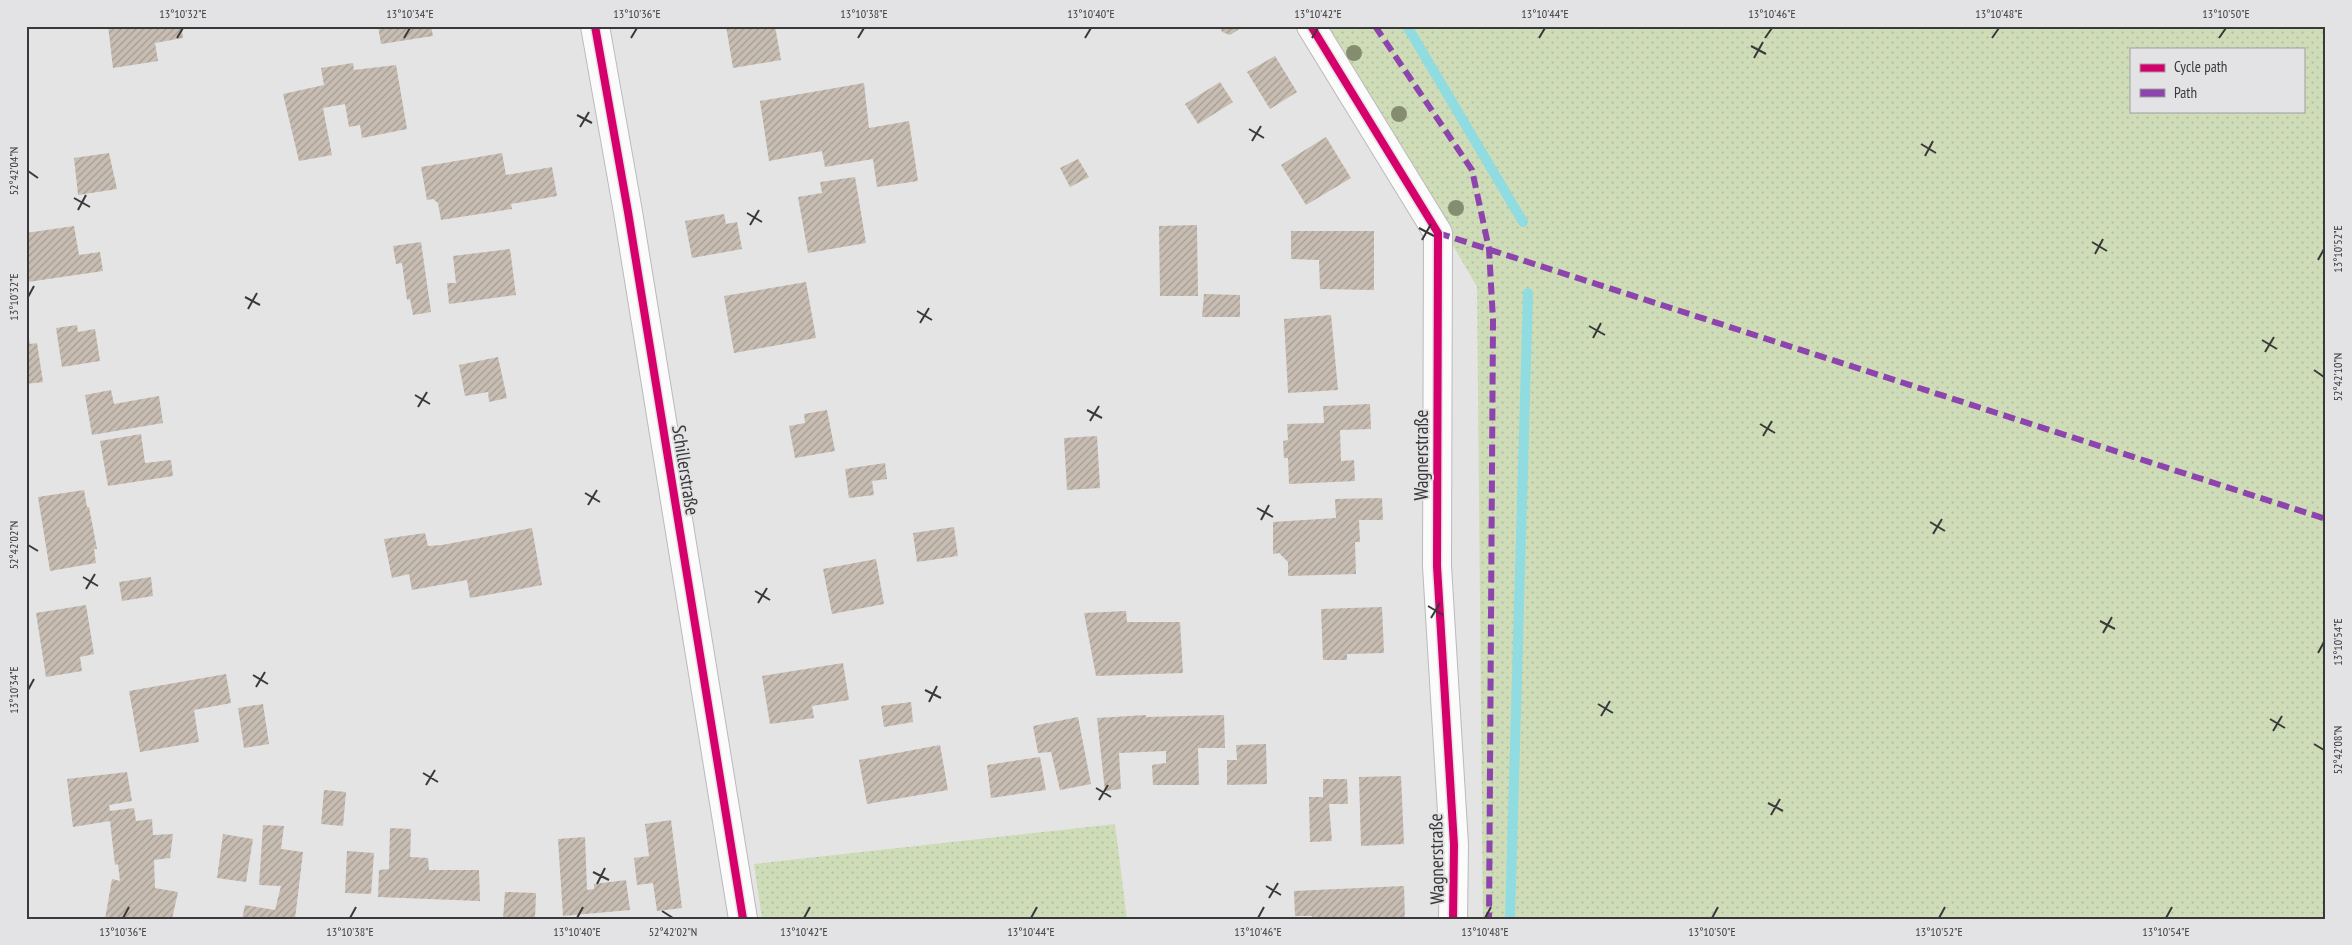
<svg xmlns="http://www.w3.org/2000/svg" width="2352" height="945" font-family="'PT Sans Narrow',sans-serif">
	<defs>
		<pattern id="grass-dots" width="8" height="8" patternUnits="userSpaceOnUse" patternTransform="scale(1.25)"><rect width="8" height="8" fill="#cfdcb8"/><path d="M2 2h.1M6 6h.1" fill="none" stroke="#b2be9f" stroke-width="1.8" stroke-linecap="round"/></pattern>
		<pattern id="building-hatch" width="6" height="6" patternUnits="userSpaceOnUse" patternTransform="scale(1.25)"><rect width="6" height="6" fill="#c8bdb2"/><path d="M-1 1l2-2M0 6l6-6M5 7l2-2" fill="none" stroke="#a39b92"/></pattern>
	</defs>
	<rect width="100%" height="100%" fill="#e4e4e4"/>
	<path fill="url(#grass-dots)" fill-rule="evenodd" d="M1326,26H2326V919H1483L1477,287ZM2131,49H2303V111H2131Z
		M1115,824L1127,919H762L754,864Z"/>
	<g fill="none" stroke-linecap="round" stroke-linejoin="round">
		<path stroke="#91dce0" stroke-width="10" d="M1407,26L1523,222
			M1510,919L1528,293"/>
	</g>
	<path fill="url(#building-hatch)" d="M108,26H181L183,38L155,43L158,61L113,68Z
		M378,26H431L433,36L381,44Z
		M726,26H775L781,60L733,68Z
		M1220,26H1244L1230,35L1222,32Z
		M1275,56L1297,92L1270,109L1247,72Z
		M353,63L354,70L396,65L407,129L362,138L360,125L349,127L345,104L323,108L332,155L299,161L283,94L324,85L321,68Z
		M1220,82L1233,102L1198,124L1185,104Z
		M864,83L869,128L909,121L918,181L877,187L873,159L825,167L822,151L769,161L760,101Z
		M1326,137L1351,178L1306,205L1281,165Z
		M109,153L117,189L78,195L74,158Z
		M502,153L506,175L552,167L557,196L511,204L512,209L441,220L438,203L433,199L427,200L421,167Z
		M1078,159L1089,177L1070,187L1060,168Z
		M855,177L866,243L808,253L798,197L822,193L820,182Z
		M724,214L726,224L737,222L742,249L692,258L685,221Z
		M1197,225L1198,296H1160L1159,226Z
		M74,226L79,255L100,252L103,271L28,282L26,233Z
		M1291,231H1374V290L1320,289L1319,260L1291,259Z
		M421,242L431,312L413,315L410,299L407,300L402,263L396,264L393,246Z
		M510,249L516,295L449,304L447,283H456L453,256Z
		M806,282L816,338L734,353L724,296Z
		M1204,294L1240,295V317H1202Z
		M1331,315L1338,390L1288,393L1284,319Z
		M77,325L78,332L95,329L100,361L62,367L56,328Z
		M26,327L30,344L37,343L43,382L26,384Z
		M498,357L507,398L489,402L488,392L465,396L459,365Z
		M111,390L114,404L159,396L163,423L92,435L85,395Z
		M1370,404L1371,429L1340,430L1341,461L1354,460L1355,481L1289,484L1288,458H1284L1283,441L1288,440L1287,424L1324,423L1323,406Z
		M827,410L835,451L795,458L789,426L805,423L804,414Z
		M141,434L145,463L171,460L173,476L108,486L100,441Z
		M1097,436L1100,488L1067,490L1064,438Z
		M885,463L887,479L872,481L874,495L849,498L845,469Z
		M84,490L87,507H89L97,549H94L96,563L50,571L38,497Z
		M1382,498L1383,520H1359L1360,542H1355L1356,574L1288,576V562L1279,553L1273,554V522L1336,518L1335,499Z
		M954,527L958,556L917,562L913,533Z
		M532,528L542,585L470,598L467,580L412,590L409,574L392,578L384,539L425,533L428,546L442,545Z
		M876,559L884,604L832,614L823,569Z
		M151,577L153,596L122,601L119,582Z
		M86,605L94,654L80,657L82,671L46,677L36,613Z
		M1382,607L1384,653L1347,654V660H1323L1321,609Z
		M1126,611L1127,622H1180L1183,673L1096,676L1084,613Z
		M843,663L849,700L812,706L814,718L770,724L762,676Z
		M226,674L231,703L194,710L199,742L140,752L129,691Z
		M911,702L913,722L884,727L881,706Z
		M263,704L269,744L244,748L238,708Z
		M1146,715V717L1224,715L1225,748H1198L1199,785H1153L1152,765L1166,763V751L1119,753L1121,789L1105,791L1097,718Z
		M1078,717L1091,784L1060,790L1051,752L1038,753L1033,726Z
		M1266,744L1267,784L1227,785V760H1237L1236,745Z
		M940,745L948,790L867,804L859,760Z
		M1040,757L1046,790L991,798L987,765Z
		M127,772L132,801L109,805L110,811L134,808L136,821L152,819L153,835L173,834L170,858L154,860L155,888L178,892L172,919H105L112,879L120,881L118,864L115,865L110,821L73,827L67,779Z
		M1401,776L1404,844L1361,846L1359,777Z
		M1323,779H1347L1348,804H1329L1332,841L1310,842L1309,797H1323Z
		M324,790L346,792L343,826L321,824Z
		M671,820L682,908L657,911L653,883L637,885L634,858L649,856L645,824Z
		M263,825L284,826L281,849L303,852L295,919H242L245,905L275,910L281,886L259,885Z
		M390,828L411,829L410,857L428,858L429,870H479L480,901L378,897L379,870L389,869Z
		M223,834L253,839L246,882L217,878Z
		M585,837L587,890L594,889V884L626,880L630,910L563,916L558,839Z
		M347,851L374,853L371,894L345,893Z
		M1404,886L1405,919H1312V916H1295L1294,891Z
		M505,892L536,893L535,919H503Z"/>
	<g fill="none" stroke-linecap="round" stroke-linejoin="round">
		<defs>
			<path id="minor" d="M595,26L628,212L743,919
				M1311,26L1438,233L1437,566L1454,845L1453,919"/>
		</defs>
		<use href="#minor" stroke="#bababa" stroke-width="30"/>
		<use href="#minor" stroke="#fbfbfb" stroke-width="28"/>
		<path stroke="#8e44ad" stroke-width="6" stroke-dasharray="12 6" stroke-linecap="butt" d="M1375,26L1472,170L1489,249L1493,320L1489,919
			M1438,233L2326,519"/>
		<defs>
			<path id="cycleway" d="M595,26L628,212L743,919
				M1311,26L1438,233L1437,566L1454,845L1453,919"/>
		</defs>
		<use href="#cycleway" stroke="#e3e3e5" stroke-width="11"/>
		<use href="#cycleway" stroke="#d6006c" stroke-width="8"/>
	</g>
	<g fill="#848d6f">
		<circle cx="1354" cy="53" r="8"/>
		<circle cx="1399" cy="114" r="8"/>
		<circle cx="1456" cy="208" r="8"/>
	</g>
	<path fill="none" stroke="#39393a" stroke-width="2" d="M177,38L183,28M404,38L410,28M631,38L637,28M858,38L864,28M1085,38L1091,28M1312,38L1318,28M1539,38L1545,28M1765,38L1772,28M1992,38L1999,28M2219,38L2226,28M1751,46L1766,54M1754,58L1763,42M577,115L592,123M580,127L589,112M1249,129L1264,138M1252,141L1261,126M1921,144L1936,153M1925,156L1933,141M28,171L38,178M74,198L90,207M78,210L86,195M747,213L762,222M750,225L759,210M1419,228L1434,236M1422,240L1431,224M2092,242L2107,251M2095,254L2103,239M2318,260L2324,249M28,297L34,286M245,297L260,305M248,309L257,293M917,311L932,320M920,323L929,308M1589,326L1605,335M1593,338L1601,323M2262,340L2277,349M2265,352L2274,337M2314,370L2324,377M415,395L430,404M418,407L427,392M1087,410L1102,418M1090,421L1099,406M1760,424L1775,433M1763,436L1772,421M585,493L600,502M588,505L597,490M1257,508L1273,517M1261,520L1269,505M1930,522L1945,531M1933,534L1942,519M28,545L38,551M83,577L98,586M86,589L95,574M755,591L770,600M758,603L767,588M1428,606L1443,615M1431,618L1440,603M2100,621L2115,629M2103,633L2112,617M2318,653L2324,642M253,675L268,684M256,687L265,672M28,690L34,679M925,690L941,698M929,702L937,686M1598,704L1613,713M1601,716L1610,701M2270,719L2285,728M2273,731L2282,716M2314,744L2324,750M423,773L438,782M426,785L435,770M1096,788L1111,797M1099,800L1108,785M1768,803L1783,811M1771,815L1780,799M593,872L609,880M597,884L605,868M1266,886L1281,895M1269,898L1278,883M662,911L673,918M123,918L129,907M350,918L356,907M577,918L583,907M804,918L810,907M1031,918L1037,907M1258,918L1264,907M1485,918L1491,907M1712,918L1718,907M1939,918L1945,907M2166,918L2172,907"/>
	<g text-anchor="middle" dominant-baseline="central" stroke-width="4" stroke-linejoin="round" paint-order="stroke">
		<g font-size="19" fill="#39393a" stroke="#e3e3e5">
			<text transform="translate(1421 455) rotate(-90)">Wagnerstraße</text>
			<text transform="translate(686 470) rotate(81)">Schillerstraße</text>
			<text transform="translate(1436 859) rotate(-91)">Wagnerstraße</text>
		</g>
	</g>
	<rect width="2352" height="945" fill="none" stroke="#e3e3e5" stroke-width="55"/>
	<rect x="2130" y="48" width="175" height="65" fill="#e3e3e5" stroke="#9f9fa1"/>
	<rect x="2140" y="64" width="25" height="8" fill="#d6006c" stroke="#9f9fa1"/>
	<text x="2174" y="72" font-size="15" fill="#39393a">Cycle path</text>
	<rect x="2140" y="89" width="25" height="8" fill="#8e44ad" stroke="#9f9fa1"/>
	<text x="2174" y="98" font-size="15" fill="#39393a">Path</text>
	<rect x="28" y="28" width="2296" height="890" fill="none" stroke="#39393a" stroke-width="2"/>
	<g font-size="12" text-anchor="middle" fill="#39393a">
		<text x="183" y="18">13°10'32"E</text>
		<text x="410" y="18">13°10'34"E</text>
		<text x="637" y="18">13°10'36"E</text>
		<text x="864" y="18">13°10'38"E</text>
		<text x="1091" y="18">13°10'40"E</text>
		<text x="1318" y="18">13°10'42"E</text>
		<text x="1545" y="18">13°10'44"E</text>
		<text x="1772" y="18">13°10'46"E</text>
		<text x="1999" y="18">13°10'48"E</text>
		<text x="2226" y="18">13°10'50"E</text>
		<text transform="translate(14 171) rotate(-90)" y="4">52°42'04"N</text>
		<text transform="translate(2338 249) rotate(-90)" y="4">13°10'52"E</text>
		<text transform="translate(14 297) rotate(-90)" y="4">13°10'32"E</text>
		<text transform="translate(2338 377) rotate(-90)" y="4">52°42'10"N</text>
		<text transform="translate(14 545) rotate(-90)" y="4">52°42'02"N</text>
		<text transform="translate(2338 642) rotate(-90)" y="4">13°10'54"E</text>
		<text transform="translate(14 690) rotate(-90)" y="4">13°10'34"E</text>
		<text transform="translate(2338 750) rotate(-90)" y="4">52°42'08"N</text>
		<text x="123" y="936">13°10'36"E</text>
		<text x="350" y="936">13°10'38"E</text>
		<text x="577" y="936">13°10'40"E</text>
		<text x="673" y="936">52°42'02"N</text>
		<text x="804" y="936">13°10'42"E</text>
		<text x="1031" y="936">13°10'44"E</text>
		<text x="1258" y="936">13°10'46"E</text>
		<text x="1485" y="936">13°10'48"E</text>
		<text x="1712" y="936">13°10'50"E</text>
		<text x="1939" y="936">13°10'52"E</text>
		<text x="2166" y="936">13°10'54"E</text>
	</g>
</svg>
